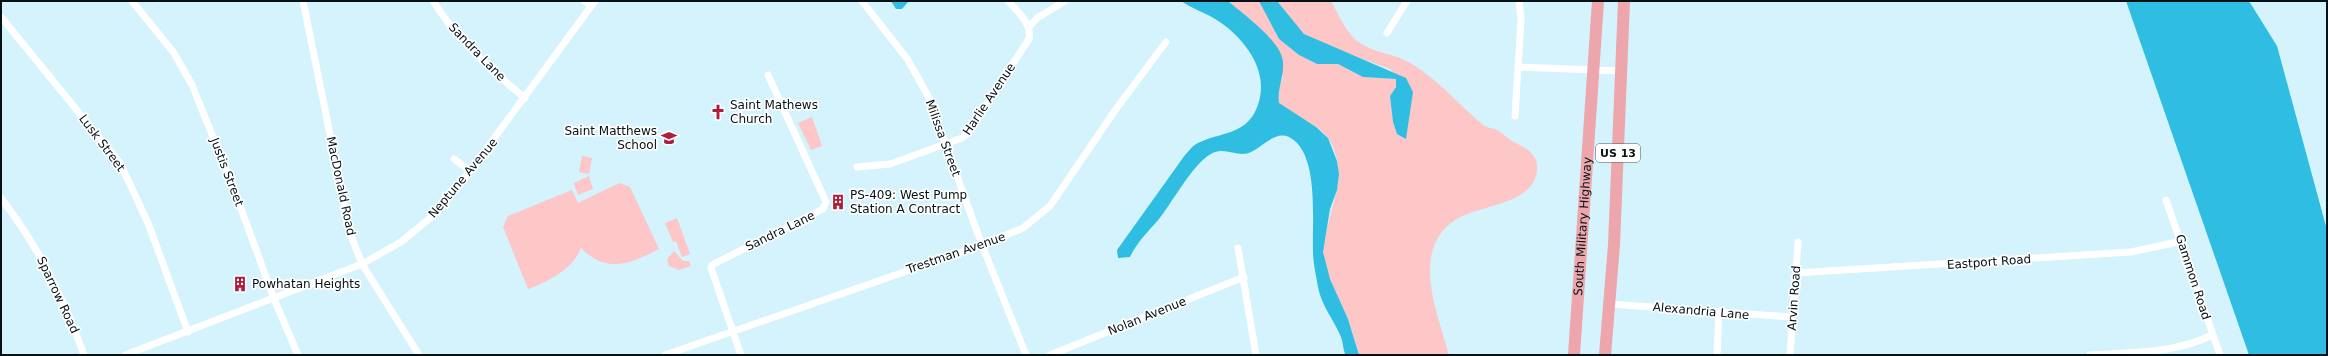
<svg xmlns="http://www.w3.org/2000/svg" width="2328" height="356" font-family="'DejaVu Sans',sans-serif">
	<rect width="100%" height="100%" fill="#d4f3fd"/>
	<path fill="#fdc6c7" d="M1228,1H1259L1279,39L1299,55L1317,64H1338L1363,77L1396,79V87L1390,96L1393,122L1397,134L1413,92L1390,69L1341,51L1304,34L1277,1H1331C1339,15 1345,31 1357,41C1374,54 1395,53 1412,64C1440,81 1459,105 1483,125C1487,128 1493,128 1497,130C1502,133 1507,138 1512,141C1528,149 1541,155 1536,176C1531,190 1519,197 1505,202C1491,207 1476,210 1462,216C1407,244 1437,311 1449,355H1359C1355,343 1352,329 1347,317C1339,297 1325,275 1323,252C1322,247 1325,240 1326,234C1332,202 1349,169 1328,138C1316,121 1291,119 1279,103L1277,91L1283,77L1269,37Z
		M812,117L822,146L811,150L798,123Z
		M582,156L592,158L589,174L579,172Z
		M589,176L593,189L578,195L574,183Z
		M619,183L630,187L659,249C630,264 607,274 581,248C573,269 548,282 528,289L503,227L508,216L572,190L578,203Z
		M677,218L690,254L682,257L676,241L673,242L665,223Z
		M674,251L683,261H689L691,266L679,270L669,266L667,259Z"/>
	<path fill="#30bde2" d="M891,1H909L902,9H896Z
		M1181,1H1228C1243,14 1283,42 1283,63C1284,77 1277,89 1279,103L1316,127L1328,138L1337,161L1339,174L1337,190L1330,209L1323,252L1330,279L1348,319L1359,355L1345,354C1343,349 1343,342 1341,337C1334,320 1321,305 1318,287C1316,275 1313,263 1313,251C1312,222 1318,168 1298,144C1280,124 1267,144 1251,152C1240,158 1227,148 1215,152C1195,159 1173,202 1159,219C1148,232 1137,242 1130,257L1118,258L1117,250L1185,155C1189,151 1193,145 1198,143C1211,136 1228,135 1241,127C1252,121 1258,108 1260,97C1267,64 1238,31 1210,16C1200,11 1190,7 1181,1Z
		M1259,1H1277L1304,34L1406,78L1413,92L1406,139L1397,134L1393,122L1390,96L1396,87V79L1363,77L1338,64H1317L1299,55L1279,39Z
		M2126,1H2249L2277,46L2327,230V355H2249Z"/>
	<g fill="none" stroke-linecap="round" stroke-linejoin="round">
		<path stroke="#fff" stroke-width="7" d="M132,1L174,53L192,85L235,192L274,299L298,355
			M303,1L350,233L362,264L419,355
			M433,1C457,39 490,70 525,98
			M584,1L591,6
			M862,1L908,60L928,96L982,245L1026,355
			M1,17L120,163L148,223L188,332
			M1029,27L1037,18L1065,1
			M1387,33L1407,1
			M1518,67L1621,71
			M1515,116L1521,20L1519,1
			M454,159L470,171
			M857,167L890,164L962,138L967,134L1029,39C1032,23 1018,12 1008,1
			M1,198C38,246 64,298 84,355
			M2166,200L2220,355
			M1238,248L1256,355
			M1796,273L2131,252L2182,241
			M1610,304L1792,317
			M125,355L362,264L401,242L435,214L470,171L595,1
			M665,355L982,245L1023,228L1050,206L1116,109L1166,42
			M741,355L711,268L712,265L823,209L826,202L768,75
			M1050,355L1244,277
			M1717,355L1719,311
			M1790,355L1798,242
			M2090,355C2131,352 2174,354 2212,335"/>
		<g stroke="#eca6ac" stroke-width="12">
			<path id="s1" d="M1574,355L1598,1"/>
			<path d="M1605,355L1614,245L1624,1"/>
		</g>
	</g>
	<defs>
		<symbol id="church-bare" viewBox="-9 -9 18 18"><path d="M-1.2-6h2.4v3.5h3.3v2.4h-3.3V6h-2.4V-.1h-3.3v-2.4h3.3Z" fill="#b01d3b" stroke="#fff" stroke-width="2.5" paint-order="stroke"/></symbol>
		<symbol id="school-bare" viewBox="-9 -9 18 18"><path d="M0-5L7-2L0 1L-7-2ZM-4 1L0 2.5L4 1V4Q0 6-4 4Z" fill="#b01d3b" stroke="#fff" stroke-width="2.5" paint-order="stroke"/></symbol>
		<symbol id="building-bare" viewBox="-9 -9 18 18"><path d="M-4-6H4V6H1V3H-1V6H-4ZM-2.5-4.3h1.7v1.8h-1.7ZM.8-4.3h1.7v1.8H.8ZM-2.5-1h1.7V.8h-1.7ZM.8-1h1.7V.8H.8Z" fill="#b01d3b" stroke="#fff" stroke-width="2.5" paint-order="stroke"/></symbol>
	</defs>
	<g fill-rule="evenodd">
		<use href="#church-bare" x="707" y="101" width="22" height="22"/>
		<use href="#school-bare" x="658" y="127" width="22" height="22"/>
		<use href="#building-bare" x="827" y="191" width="22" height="22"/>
		<use href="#building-bare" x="229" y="273" width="22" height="22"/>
	</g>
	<g text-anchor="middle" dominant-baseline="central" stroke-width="3.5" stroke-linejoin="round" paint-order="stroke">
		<rect fill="#fff" stroke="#4f585b" stroke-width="1" x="1596" y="144" width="44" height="18" rx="3"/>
		<g font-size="11" font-weight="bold" fill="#041115">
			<text x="1618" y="153">US 13</text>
		</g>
		<g font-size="12" fill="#041115" stroke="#fff">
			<text transform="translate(477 52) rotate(46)">Sandra Lane</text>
			<text transform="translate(989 99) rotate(-56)">Harlie Avenue</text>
			<text transform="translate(943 138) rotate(70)">Milissa Street</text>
			<text transform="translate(102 143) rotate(53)">Lusk Street</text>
			<text transform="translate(227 172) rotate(69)">Justis Street</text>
			<text transform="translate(463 178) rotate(-50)">Neptune Avenue</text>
			<text transform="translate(341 186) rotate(78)">MacDonald Road</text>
			<text stroke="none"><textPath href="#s1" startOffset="129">South Military Highway</textPath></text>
			<text transform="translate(780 231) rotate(-26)">Sandra Lane</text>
			<text transform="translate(956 253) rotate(-19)">Trestman Avenue</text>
			<text transform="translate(1989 262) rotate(-4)">Eastport Road</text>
			<text transform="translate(2193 277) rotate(72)">Gammon Road</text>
			<text transform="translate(58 295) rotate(65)">Sparrow Road</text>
			<text transform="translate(1794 298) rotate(-86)">Arvin Road</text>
			<text transform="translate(1701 311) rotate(5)">Alexandria Lane</text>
			<text transform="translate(1147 316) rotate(-22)">Nolan Avenue</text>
		</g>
		<g font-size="12" fill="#041115" stroke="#fff" text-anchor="start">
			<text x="730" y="105">Saint Mathews<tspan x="730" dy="14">Church</tspan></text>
			<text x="657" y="131" text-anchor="end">Saint Matthews<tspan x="657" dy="14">School</tspan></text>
			<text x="850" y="195">PS-409: West Pump<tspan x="850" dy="14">Station A Contract</tspan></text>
			<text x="252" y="284">Powhatan Heights</text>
		</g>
	</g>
	<rect width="2328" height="356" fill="none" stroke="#041115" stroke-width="4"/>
</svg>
